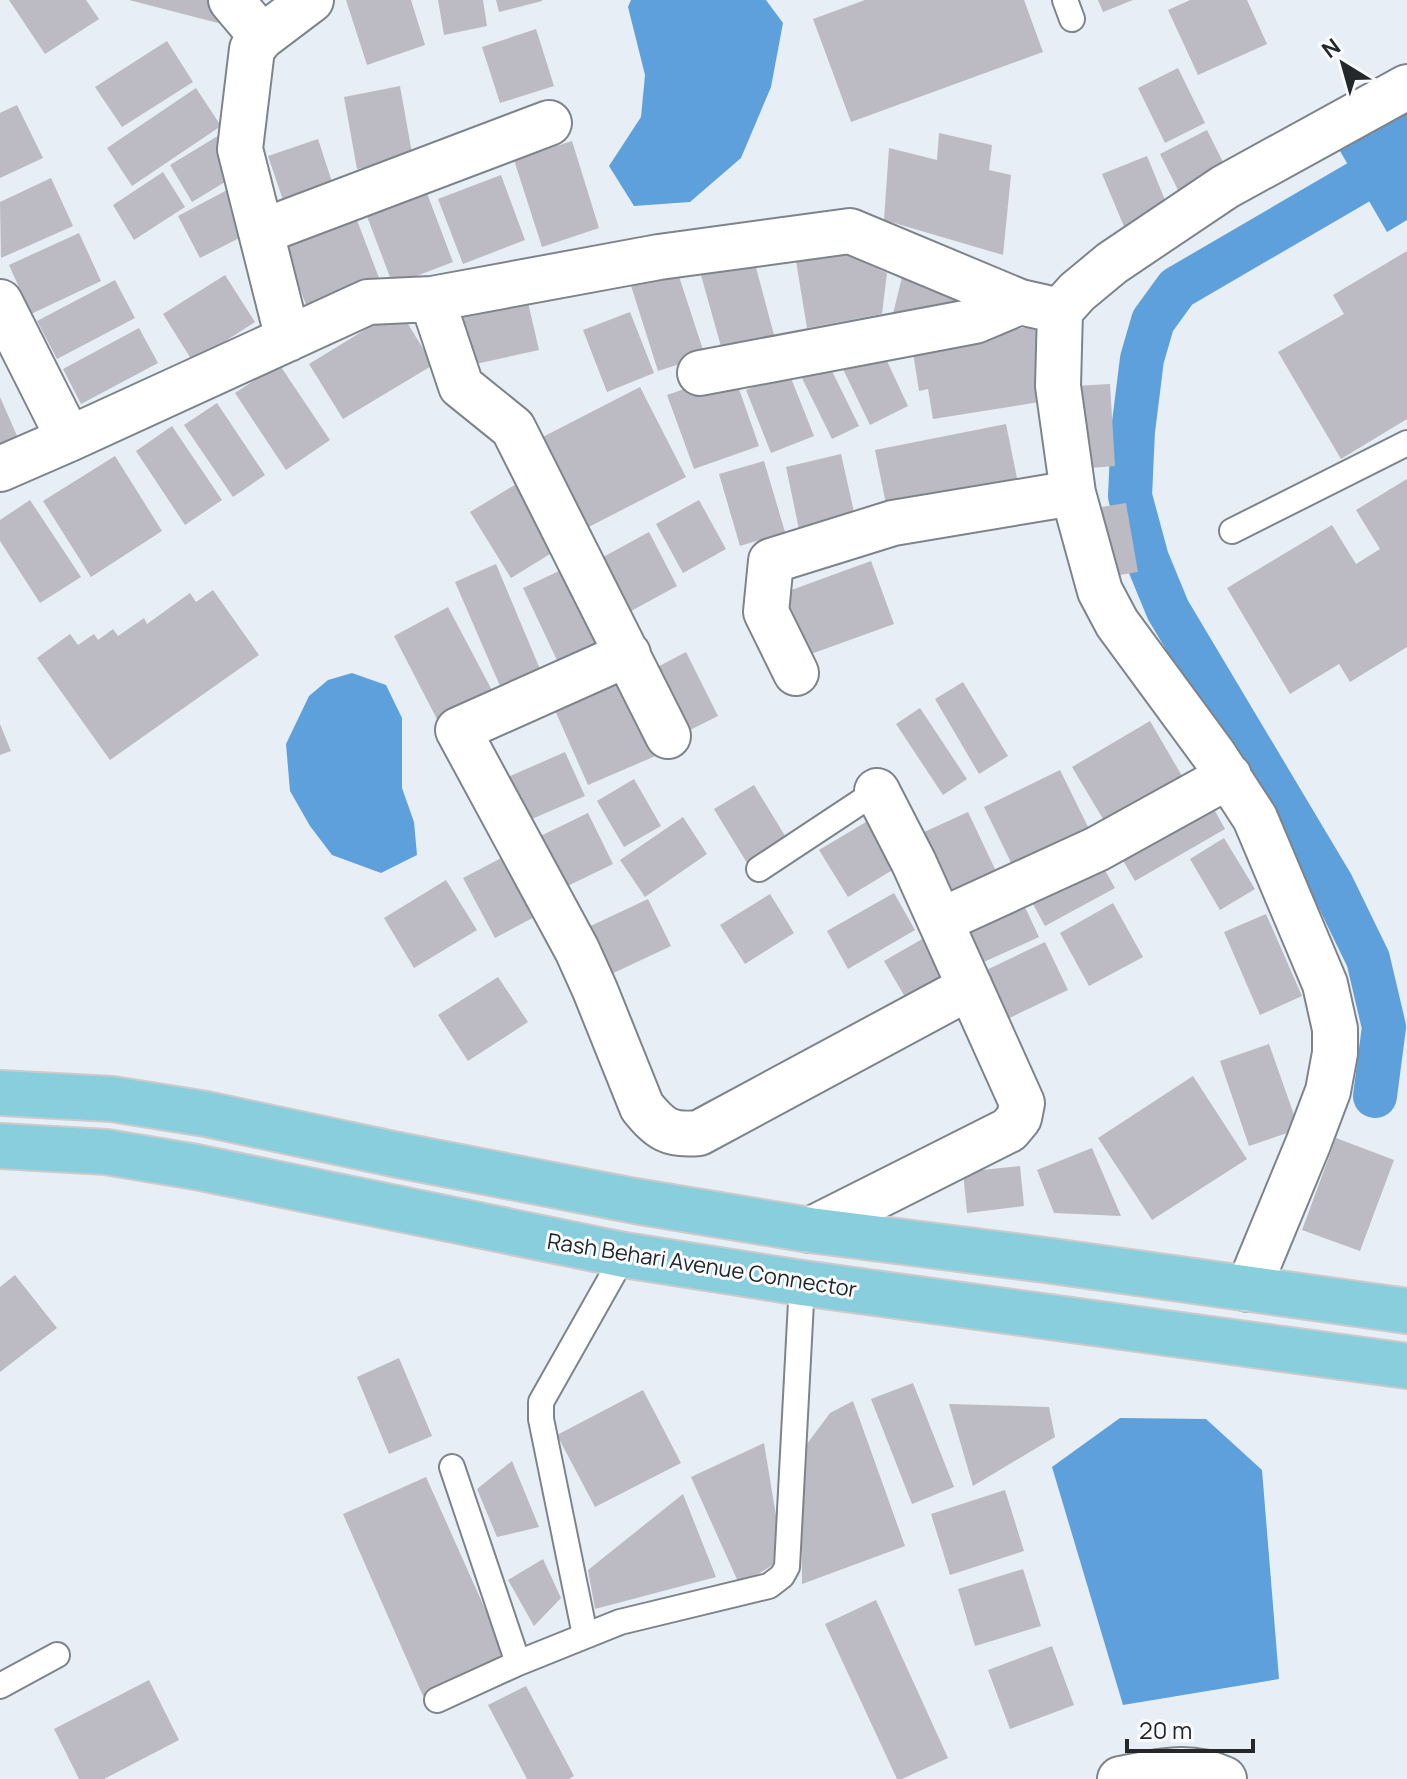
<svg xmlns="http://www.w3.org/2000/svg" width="1407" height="1779" font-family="Manrope,sans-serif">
	<rect width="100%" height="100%" fill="#e8eef6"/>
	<path fill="#5ea0db" d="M631,0H766L783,23L771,87L741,158L690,202L634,206L609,166L641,117L645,75L628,7Z
		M1407,113V220L1387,232L1340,151Z
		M352,673L386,685L402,718V788L414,822L417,855L381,873L332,855L310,826L290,791L286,744L309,696L328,680Z
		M1120,1418L1206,1419L1262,1470L1279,1679L1123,1705L1052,1467Z"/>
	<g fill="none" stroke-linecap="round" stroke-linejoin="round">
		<path stroke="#5ea0db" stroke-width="44" d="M1375,1096L1384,1027L1368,959L1332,885L1168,610L1147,559L1130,496L1133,431L1142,359L1153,321L1177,288L1407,154"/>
	</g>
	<path fill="#bcbac3" d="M9,0H86L99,19L45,54Z
		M129,0H209L224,17L222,24Z
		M346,0H411L425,45L367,65Z
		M438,0H483L487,26L444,35Z
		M496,0H542V1L499,12Z
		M865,0H1024L1043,52L851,122L813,19Z
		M1098,0H1133L1103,12Z
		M1190,0H1247L1267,44L1198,75L1168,10Z
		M536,29L554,86L500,103L482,47Z
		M167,41L193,82L122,127L95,87Z
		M1178,68L1205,123L1165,143L1138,88Z
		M400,86L413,159L357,169L344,97Z
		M196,88L221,126L132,186L107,148Z
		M17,105L43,158L0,178V113Z
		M1207,130L1231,178L1184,202L1160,154Z
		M939,133L992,145L989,170L1011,175L1003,255L884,220L889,148L937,160Z
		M221,134L243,171L192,202L170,165Z
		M318,139L336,194L286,209L268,156Z
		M572,141L599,228L542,247L514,160Z
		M1147,156L1172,217L1128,236L1102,174Z
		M163,172L185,207L134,240L113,205Z
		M501,175L525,240L463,264L438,199Z
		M51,178L73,226L1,258L0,202Z
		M231,188L253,231L200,258L178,216Z
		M425,188L453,262L393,285L365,211Z
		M355,215L381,283L308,310L282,243Z
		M79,233L101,281L31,314L9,265Z
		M750,245L774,335L722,350L697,261Z
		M1407,251V419L1341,459L1278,352L1344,314L1333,295Z
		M841,252L887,273L882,314L807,328L796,261Z
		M673,258L705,356L658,371L627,273Z
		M225,275L255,322L193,362L163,314Z
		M902,277L977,296L978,309L891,322Z
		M115,280L135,318L57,359L37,321Z
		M527,298L539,350L462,367L451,315Z
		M399,309L433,365L343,419L309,364Z
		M630,312L654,373L607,392L583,330Z
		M1035,326L1046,401L933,419L928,389L919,391L912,346Z
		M139,328L158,363L81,404L63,369Z
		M879,344L908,406L870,425L840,363Z
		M827,361L859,426L832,439L800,374Z
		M279,364L330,440L286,470L235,393Z
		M733,372L759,446L694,469L667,395Z
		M789,373L814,436L771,453L746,390Z
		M1110,384L1115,466L1079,469L1075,386Z
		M640,387L686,477L579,532L533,442Z
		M0,397L21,445L0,454Z
		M217,403L265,475L233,497L184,425Z
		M1006,424L1018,483L887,509L875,450Z
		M172,426L222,500L185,525L136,451Z
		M841,454L856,521L800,534L786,467Z
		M115,456L162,531L91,577L43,501Z
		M764,461L785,532L740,546L719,474Z
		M528,477L568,543L511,578L470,512Z
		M1407,479V647L1350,682L1339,664L1290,694L1227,588L1332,525L1356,564L1380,549L1356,510Z
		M30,500L81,577L40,603L0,541V520Z
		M699,500L726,549L683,573L656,524Z
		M1126,503L1138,572L1101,578L1089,509Z
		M649,532L677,586L622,616L594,562Z
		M871,561L894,624L797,659L775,596Z
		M578,562L618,647L563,673L523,588Z
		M496,564L540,669L500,686L455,582Z
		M213,590L259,655L110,760L37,658L70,634L78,645L94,634L98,640L113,629L118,636L144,618L147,624L190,593L196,602Z
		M448,607L495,696L440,725L394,636Z
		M686,652L718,716L678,736L646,673Z
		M634,674L667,751L588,785L554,708Z
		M963,682L1008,756L979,774L935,699Z
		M920,708L967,779L943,795L896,724Z
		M1150,721L1189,788L1112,834L1072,767Z
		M0,724L11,751L0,755Z
		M565,752L585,796L518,825L499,781Z
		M1060,770L1095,841L1019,879L984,807Z
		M634,779L661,826L624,847L597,801Z
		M754,785L790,844L750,868L714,809Z
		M1205,793L1225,829L1135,881L1114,845Z
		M968,812L1002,884L945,911L911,838Z
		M588,813L613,864L553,893L528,842Z
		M876,816L904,863L848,897L819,850Z
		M683,817L707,854L645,897L620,860Z
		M1224,838L1255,889L1220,910L1190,859Z
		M509,854L540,914L495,938L463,878Z
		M1097,856L1115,888L1045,926L1028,895Z
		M446,880L477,930L414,968L384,918Z
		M894,893L915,930L848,969L827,931Z
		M770,894L794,933L745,964L720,925Z
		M648,899L671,946L605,977L582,930Z
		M1113,903L1143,957L1089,986L1060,933Z
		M1024,905L1039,937L964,971L949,939Z
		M1266,914L1302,996L1260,1015L1224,932Z
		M931,934L959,982L912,1009L884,961Z
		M1045,942L1068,990L999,1023L976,975Z
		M498,977L528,1022L468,1061L438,1015Z
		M1269,1044L1299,1129L1249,1146L1220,1061Z
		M1193,1076L1247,1159L1152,1220L1098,1138Z
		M1336,1138L1394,1160L1360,1251L1302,1230Z
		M1092,1148L1121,1216L1054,1213L1037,1170Z
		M1020,1166L1024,1206L967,1213L963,1172Z
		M15,1275L57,1328L0,1372V1287Z
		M399,1358L432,1436L389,1454L357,1377Z
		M913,1383L954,1487L912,1504L871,1399Z
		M643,1390L681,1463L595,1507L557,1435Z
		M853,1401L905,1546L802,1584L801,1452L830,1413Z
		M949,1404L1049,1407L1055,1437L973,1486Z
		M764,1443L783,1558L740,1586L691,1477Z
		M512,1461L539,1527L497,1537L477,1489Z
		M426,1477L507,1658L423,1696L343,1514Z
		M1005,1490L1024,1551L950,1575L931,1514Z
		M683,1494L716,1577L595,1609L588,1570Z
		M543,1559L561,1598L534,1626L508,1580Z
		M1023,1569L1041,1626L975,1646L958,1589Z
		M876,1600L948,1758L902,1779H897L825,1624Z
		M1052,1646L1074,1705L1010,1729L988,1670Z
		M149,1680L179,1740L104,1779H79L54,1729Z
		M526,1686L574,1776L569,1779H527L488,1705Z"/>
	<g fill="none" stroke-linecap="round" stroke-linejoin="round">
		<defs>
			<path id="service" d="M1065,0L1072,19
				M1232,531L1407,443
				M759,869L877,791
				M452,1467L518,1663
				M585,1635L541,1419V1402L624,1255
				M0,1686L57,1655
				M437,1700L518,1663L620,1622L769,1586L782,1576L787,1567L802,1283"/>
			<path id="minor" d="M231,0L262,37
				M261,232L549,123
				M432,299L461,386L513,428L668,736
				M0,302L69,439
				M288,339L240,149L252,49L262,37L311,0
				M700,373L975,321L1020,302
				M0,469L69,439L368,302L432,299L659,257L850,231L1020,302L1060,311
				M628,654L458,730L577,950L595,990L642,1107C660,1129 669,1136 699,1133L970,987
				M796,673L766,612L771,561L893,523L1073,493
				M940,921L1097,849L1229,776
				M810,1230L1009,1130L1019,1118L1022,1103L914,863L877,791
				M1248,1289L1308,1144L1328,1091L1335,1053V1029L1325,984L1255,818L1214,755L1117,623L1100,591L1073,493L1058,386L1060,311L1077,292L1112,263L1225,187L1407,87
				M1120,1779C1156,1772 1189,1763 1224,1779"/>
			<path id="primary" d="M0,1093L112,1099L206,1114L398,1155L635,1201L810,1230L1045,1260L1407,1311
				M0,1146L106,1152L196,1167L624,1255L802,1283L1407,1366"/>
		</defs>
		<use href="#service" stroke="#7e848b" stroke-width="28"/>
		<use href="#minor" stroke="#7e848b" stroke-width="48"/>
		<use href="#primary" stroke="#cbcbcc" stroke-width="48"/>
		<use href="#service" stroke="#fff" stroke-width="24"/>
		<use href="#minor" stroke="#fff" stroke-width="44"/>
		<use href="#primary" stroke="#88cedc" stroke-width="44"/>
	</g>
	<g text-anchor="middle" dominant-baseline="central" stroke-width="6" stroke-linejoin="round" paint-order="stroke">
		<g font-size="22" fill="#25282a" stroke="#f9fbfe">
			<text transform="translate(702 1265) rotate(9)">Rash Behari Avenue Connector</text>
		</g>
	</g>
	<g transform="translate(1343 64) rotate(323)" stroke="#f9fbfe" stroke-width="6" paint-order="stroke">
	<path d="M0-6L14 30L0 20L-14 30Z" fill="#25282a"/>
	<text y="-12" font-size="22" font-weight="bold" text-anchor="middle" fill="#25282a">N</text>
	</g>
	<path d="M1127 1739v12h126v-12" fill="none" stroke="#25282a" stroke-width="4"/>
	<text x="1139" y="1739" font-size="24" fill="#25282a" stroke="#f9fbfe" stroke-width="6" paint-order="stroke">20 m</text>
</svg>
